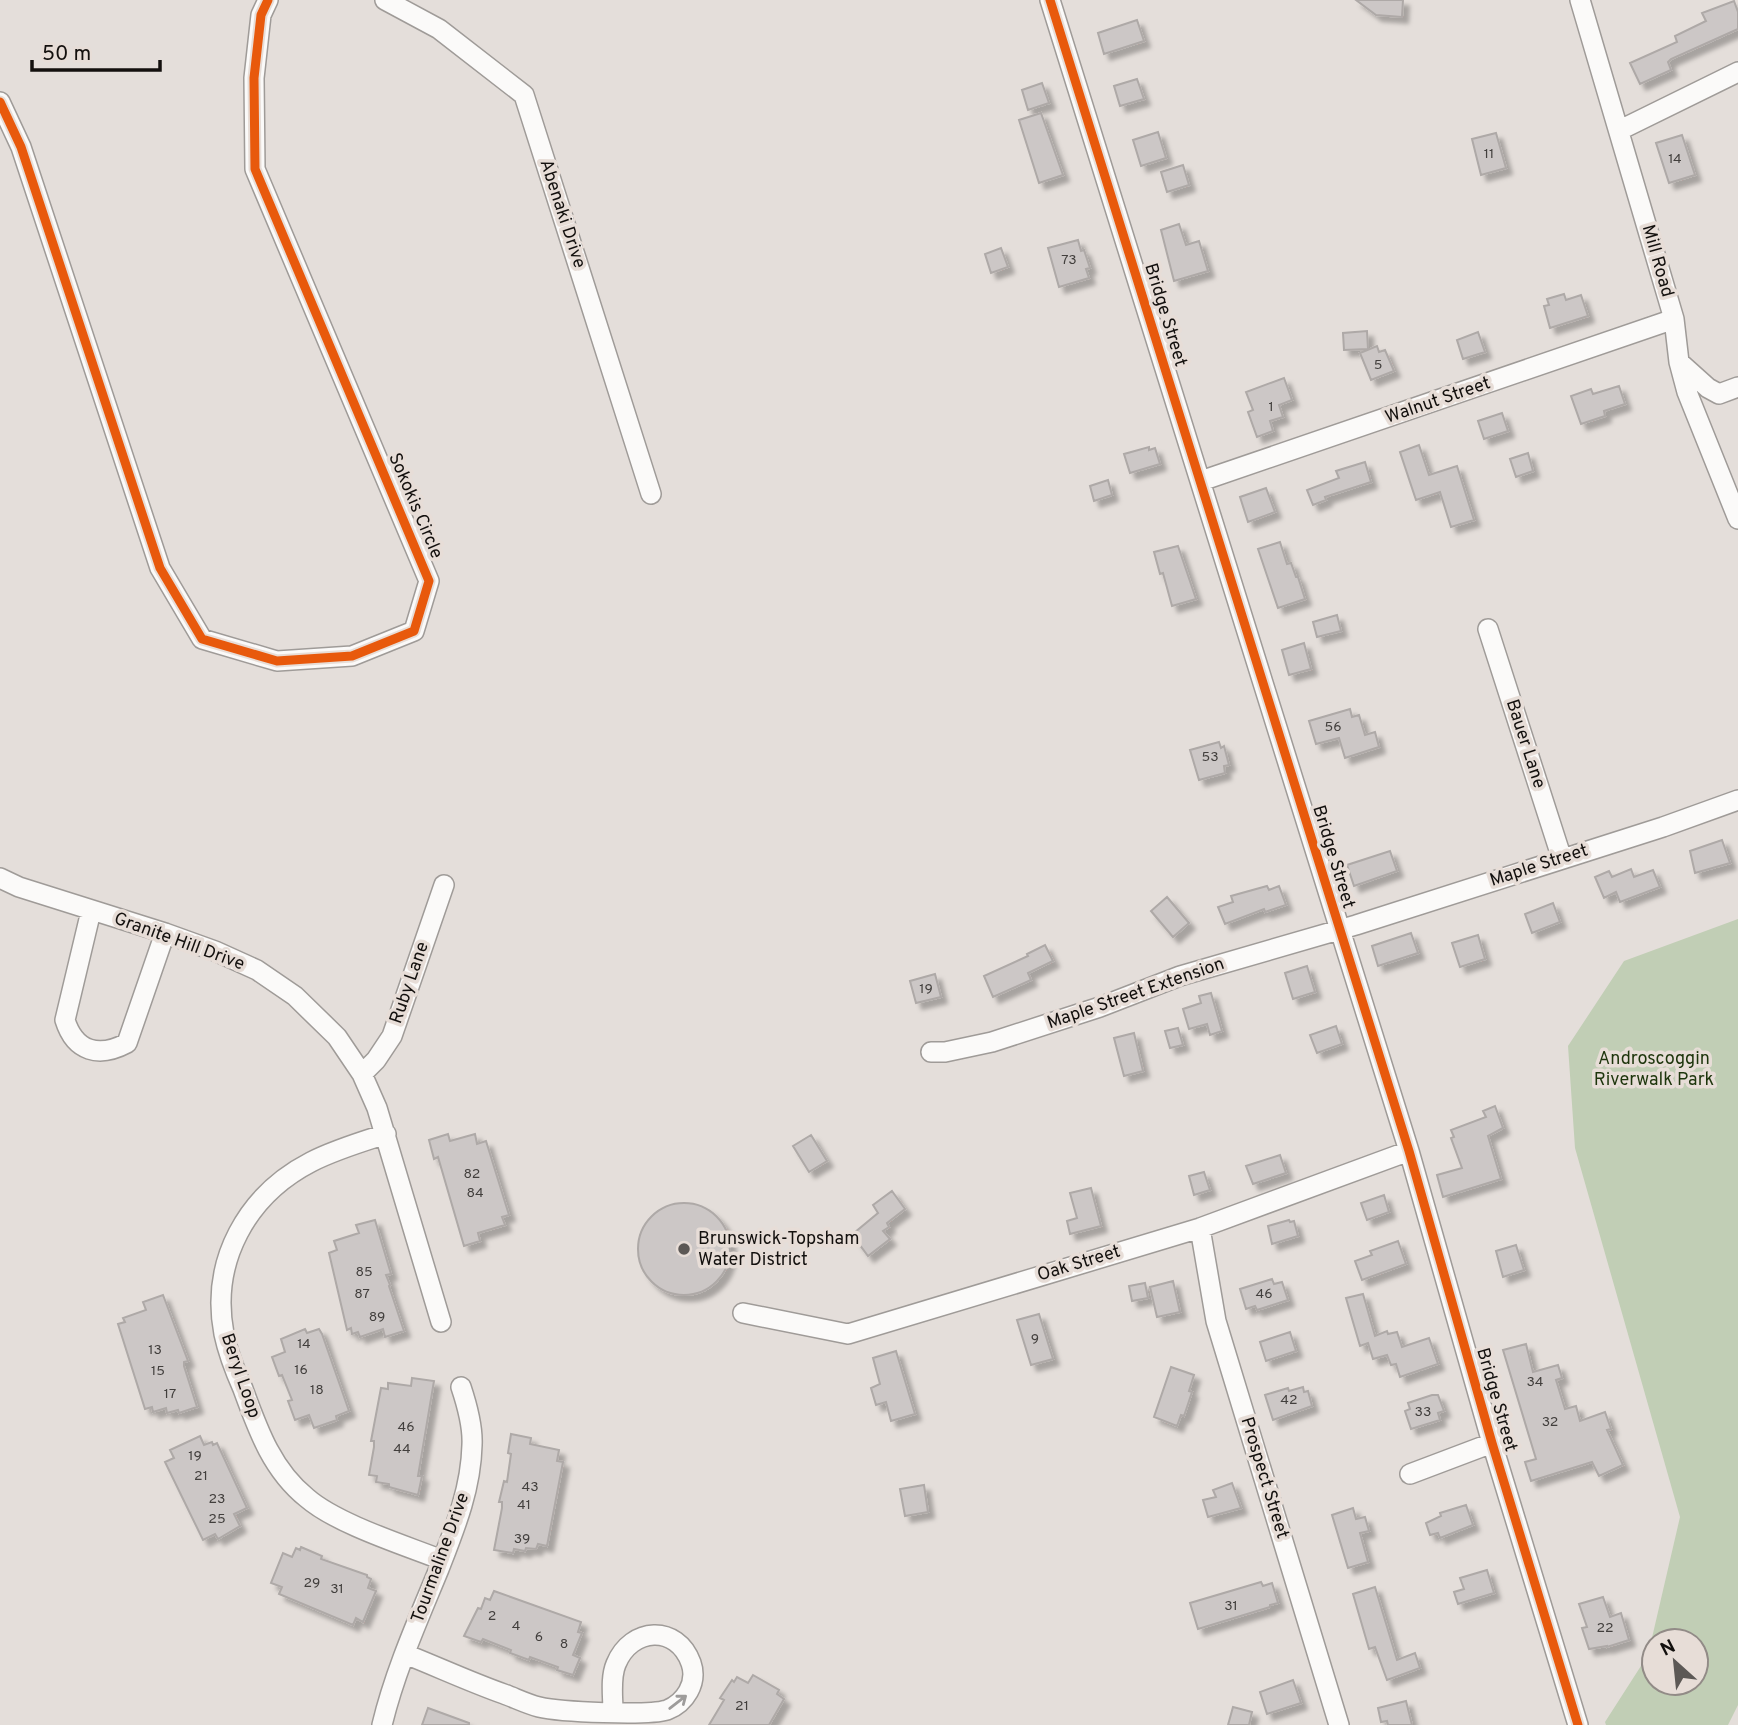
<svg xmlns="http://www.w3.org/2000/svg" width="1738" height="1725" font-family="Overpass,sans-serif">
	<defs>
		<filter id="shadow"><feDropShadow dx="6" dy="6" stdDeviation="2" flood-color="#0004"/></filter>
	</defs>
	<rect width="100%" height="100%" fill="#e4deda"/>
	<path fill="#c1ceb5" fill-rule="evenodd" d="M1738,919V1705L1728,1725H1606L1605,1722L1648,1655L1680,1517L1575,1148L1568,1046L1624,961ZM1654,1641H1696V1683H1654Z"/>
	<path fill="#ccc7c6" stroke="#aea9a7" stroke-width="2" filter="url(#shadow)" d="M1356,0H1403L1402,17L1376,15Z
		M1734,1L1738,12V29L1671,59L1668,62L1671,70L1640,84L1630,63L1677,42L1675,36L1706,21L1702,13Z
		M1137,20L1144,41L1104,54L1098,33Z
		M1137,79L1144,99L1120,106L1114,86Z
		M1042,83L1049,103L1028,110L1022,90Z
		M1041,113L1063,175L1039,183L1019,120Z
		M1158,132L1166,158L1141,166L1133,140Z
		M1496,133L1506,168L1481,175L1472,139Z
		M1682,135L1695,175L1669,183L1656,143Z
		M1183,165L1189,185L1167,192L1161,172Z
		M1179,224L1186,245L1199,241L1208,271L1174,281L1161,230Z
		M1078,240L1081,251L1084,250L1090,268L1086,269L1089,278L1059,287L1048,248Z
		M1001,248L1008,267L991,273L985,254Z
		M1564,294L1566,300L1581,295L1588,316L1550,328L1544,306L1549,305L1547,299Z
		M1367,331L1368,349L1344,350L1343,333Z
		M1478,332L1485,352L1463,359L1457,340Z
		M1377,346L1379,352L1385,350L1394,371L1371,380L1360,353Z
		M1284,378L1292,400L1279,405L1283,417L1270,421L1273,431L1257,437L1248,412L1253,410L1246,392Z
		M1619,386L1625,404L1604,411L1605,416L1581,424L1571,396L1591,389L1593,394Z
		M1502,413L1508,431L1484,439L1478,421Z
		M1419,445L1429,475L1457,466L1474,520L1451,527L1440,492L1416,500L1400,452Z
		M1149,447V450L1155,448L1160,464L1130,473L1124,454Z
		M1528,453L1533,471L1516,477L1510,459Z
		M1365,462L1371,482L1325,497L1326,500L1313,505L1307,490L1339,478L1336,471Z
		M1108,480L1112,495L1094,501L1090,486Z
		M1266,488L1275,512L1248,522L1240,497Z
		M1280,542L1287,564L1291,563L1296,577H1298L1305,599L1278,608L1258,549Z
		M1178,546L1196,599L1172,606L1163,573L1160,574L1154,552Z
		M1337,615L1341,631L1317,637L1313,622Z
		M1304,643L1311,669L1289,675L1282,650Z
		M1350,709L1352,717L1359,715L1365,735L1375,732L1379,747L1345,758L1339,738L1316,744L1309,721Z
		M1219,742L1221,748L1224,746L1229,765L1224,766L1225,773L1199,780L1190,750Z
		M1722,840L1730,863L1695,873L1690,851Z
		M1390,851L1397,871L1354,886L1347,865Z
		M1631,869L1634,877L1653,870L1660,887L1620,902L1616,892L1604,898L1595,877L1609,871L1612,877Z
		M1267,886L1269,890L1279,886L1286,905L1265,912L1264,909L1225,924L1218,907L1233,902L1231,896Z
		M1167,897L1189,923L1173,937L1151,911Z
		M1553,903L1560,922L1532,933L1525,914Z
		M1411,933L1418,953L1378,966L1372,946Z
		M1478,935L1485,959L1460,967L1452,943Z
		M1045,945L1053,961L1028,973L1031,980L993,997L984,976L1028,956L1027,954Z
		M1307,966L1315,992L1293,999L1285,973Z
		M935,974L941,997L916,1003L910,981Z
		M1211,993L1222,1031L1210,1035L1207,1024L1189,1029L1183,1009L1201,1003L1199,996Z
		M1336,1026L1342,1044L1317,1053L1310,1035Z
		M1178,1028L1183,1045L1170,1048L1165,1031Z
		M1134,1033L1143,1071L1124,1076L1114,1038Z
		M1495,1106L1503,1128L1488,1136L1501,1179L1443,1197L1437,1175L1462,1168L1451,1138L1454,1137L1451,1130L1486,1117L1483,1111Z
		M448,1134L450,1141L475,1134L477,1144L486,1141L509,1215L502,1217L505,1225L478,1233L480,1241L464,1246L438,1157L434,1159L429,1140Z
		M811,1135L827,1161L809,1172L793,1146Z
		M1280,1155L1286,1173L1253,1184L1246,1166Z
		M1204,1172L1210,1190L1194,1195L1189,1176Z
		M1091,1188L1101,1226L1070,1234L1067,1221L1077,1218L1070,1193Z
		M892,1191L905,1209L887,1223L889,1227L883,1231L890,1239L868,1256L854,1237L856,1236L854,1233L878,1213L873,1205Z
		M1384,1195L1389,1212L1367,1220L1361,1203Z
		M638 1249a46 46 0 1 1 92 0a46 46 0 1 1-92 0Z
		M375,1220L391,1274L386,1275L390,1285L389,1286L404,1331L385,1337L383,1329L360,1337L358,1332L352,1334L351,1328L347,1330L329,1253L337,1250L334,1241L359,1233L356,1225Z
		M1289,1220L1290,1222L1294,1221L1298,1236L1272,1244L1268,1226Z
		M1398,1241L1406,1264L1362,1280L1355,1261L1372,1255L1370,1251Z
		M1516,1245L1524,1270L1503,1277L1496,1251Z
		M1272,1279L1274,1284L1282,1282L1288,1300L1257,1310L1255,1306L1246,1309L1240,1289Z
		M1173,1281L1180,1312L1157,1317L1150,1287Z
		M1145,1283L1148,1298L1132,1301L1129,1286Z
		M1363,1294L1375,1336L1387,1331L1388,1334L1397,1332L1402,1347L1429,1338L1438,1364L1400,1377L1396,1364L1391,1365L1387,1355L1373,1359L1368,1343L1360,1346L1346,1298Z
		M163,1295L188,1361L184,1362V1366L197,1407L179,1413L178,1410L167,1413L166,1408L153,1412L152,1407L145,1409L118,1324L125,1322L123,1318L146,1310L143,1302Z
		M1039,1314L1053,1359L1031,1365L1017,1320Z
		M305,1329L307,1333L319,1329L322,1334L349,1411L336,1416L337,1420L314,1428L309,1415L295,1420L288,1401L292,1400L282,1375L279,1376L272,1357L285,1352L281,1339Z
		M1290,1332L1296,1351L1266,1361L1260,1342Z
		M1526,1344L1533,1372L1558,1365L1562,1378L1556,1380L1565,1409L1576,1406L1580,1421L1605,1412L1611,1429L1607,1430L1623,1465L1599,1476L1592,1462L1531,1481L1525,1462L1536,1459L1503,1350Z
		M896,1351L915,1414L891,1421L886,1402L876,1405L871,1388L880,1384L873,1358Z
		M1171,1367L1194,1375L1189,1391L1192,1392L1184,1416L1181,1415L1177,1426L1154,1417Z
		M412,1378L434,1381L418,1476H422L418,1495L389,1487V1484L376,1482L377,1476L369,1475L374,1447V1441H371L381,1388L388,1389V1383L411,1386Z
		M1303,1387L1304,1392L1308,1391L1312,1406L1273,1420L1265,1395L1288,1388L1289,1391Z
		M1432,1395H1438L1444,1411L1438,1413L1440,1420L1411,1429L1405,1411L1410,1409L1408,1403Z
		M511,1434L531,1438L530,1444L559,1450L557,1461L563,1462L547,1546L538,1544L536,1549L526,1548L525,1551L514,1549L513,1553L494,1550L502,1508V1502H499L504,1481L507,1482L511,1454L508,1453Z
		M200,1436L204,1445L212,1442L213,1445L217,1443L247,1508L234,1514L240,1526L218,1539L215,1534L203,1540L165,1462L174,1458L170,1450Z
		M1232,1483L1241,1508L1208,1517L1203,1500L1216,1497L1213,1490Z
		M924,1485L928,1512L905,1516L900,1489Z
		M1466,1505L1473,1525L1440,1538L1438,1533L1430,1535L1426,1523L1441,1516L1440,1513Z
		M1353,1508L1356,1519L1365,1517L1369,1531L1360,1533L1368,1562L1348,1568L1332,1515Z
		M301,1547L322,1556L321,1559L367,1575V1577L371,1579L368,1588L376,1591L363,1622L356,1618L353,1625L279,1594L282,1587L271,1583L283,1553L292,1557L296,1548L300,1550Z
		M1487,1570L1494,1593L1458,1604L1454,1592L1464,1589L1460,1578Z
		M1261,1582L1263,1586L1272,1583L1278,1603L1270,1605V1607L1198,1629L1190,1603Z
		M1375,1587L1397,1660L1415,1653L1420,1668L1387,1680L1375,1647L1369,1649L1353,1594Z
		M494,1591L581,1622L578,1632L582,1633L573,1655L580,1658L573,1675L557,1670L558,1667L530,1657L529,1660L510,1653L511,1650L483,1639L481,1642L464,1636L478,1608L481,1609L485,1598L490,1600Z
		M1603,1597L1610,1617L1621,1613L1629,1640L1607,1647V1646L1589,1649L1582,1628L1587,1627L1579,1604Z
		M753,1675L779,1690L777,1694L784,1699L769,1725H709L724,1700L720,1698L732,1680L734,1682L737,1677L748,1683Z
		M1293,1680L1301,1703L1267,1714L1260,1692Z
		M1406,1701L1412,1725H1388L1387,1721L1381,1722L1378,1708Z
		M1233,1707L1252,1712L1249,1725H1228Z
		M428,1708L469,1723V1725H422Z"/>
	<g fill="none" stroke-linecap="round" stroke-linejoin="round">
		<defs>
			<path id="minor" d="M385,0L439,29L524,95L651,494
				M1050,0L1409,1151L1492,1443L1578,1725
				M1580,0L1674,319L1679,362L1687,392L1738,519
				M0,102L21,147L160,568L202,639L277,661L352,656L414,631L429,581L255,169L254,78L261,15L268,0
				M1620,130L1738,72
				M1679,362L1708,388L1719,394L1738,387
				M1201,481L1674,319
				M1488,629L1562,859
				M0,878L19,887L165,933L215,951L257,970L295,996L337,1037L362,1074L377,1108L441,1322
				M91,911L65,1020C75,1052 99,1058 127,1043L165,933
				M931,1052H945L992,1042L1100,1007L1180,976L1356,925L1663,827L1738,800
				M362,1074L376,1060L392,1036L444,885
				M386,1134C361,1142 334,1150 311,1162C247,1195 210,1261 224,1334C228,1353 235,1371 243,1389C258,1430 272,1470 307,1498C337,1524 404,1545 442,1560
				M1200,1228L1216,1321L1339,1725
				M743,1313L848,1334L1200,1228L1409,1151
				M1410,1474L1492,1443
				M405,1654C438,1667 470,1682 504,1694C515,1698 527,1704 539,1707C560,1712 648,1716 667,1710C685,1703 698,1683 691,1663C677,1624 631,1627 616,1664C610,1678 613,1697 613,1712
				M382,1725C395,1671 418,1620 439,1569C455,1528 471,1489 472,1445C473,1426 467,1405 461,1387"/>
		</defs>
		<use href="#minor" stroke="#9f9b98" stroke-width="22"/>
		<use href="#minor" stroke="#fbfaf9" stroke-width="19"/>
		<defs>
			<path id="cycleway" d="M1050,0L1409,1151L1492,1443L1578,1725
				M0,102L21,147L160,568L202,639L277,661L352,656L414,631L429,581L255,169L254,78L261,15L268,0"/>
		</defs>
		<use href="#cycleway" stroke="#e7ddd7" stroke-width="13"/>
		<use href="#cycleway" stroke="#e8590c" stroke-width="9"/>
	</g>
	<defs><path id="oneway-shaft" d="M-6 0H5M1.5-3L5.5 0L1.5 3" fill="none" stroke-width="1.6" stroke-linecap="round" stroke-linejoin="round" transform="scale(1.75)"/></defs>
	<use stroke="#9e9c9b" href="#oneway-shaft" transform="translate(678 1702) rotate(-38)"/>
	<circle fill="#5c5855" stroke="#e7ddd7" stroke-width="2.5" cx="684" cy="1249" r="7"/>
	<g text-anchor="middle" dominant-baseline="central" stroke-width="7" stroke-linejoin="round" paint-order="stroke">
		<g font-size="14" fill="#423f3d">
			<text x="1489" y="154">11</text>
			<text x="1675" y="159">14</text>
			<text x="1069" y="260">73</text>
			<text x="1378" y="365">5</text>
			<text x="1271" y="407">1</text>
			<text x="1333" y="727">56</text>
			<text x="1210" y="757">53</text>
			<text x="926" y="989">19</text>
			<text x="472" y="1174">82</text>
			<text x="475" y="1193">84</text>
			<text x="364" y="1272">85</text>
			<text x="362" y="1294">87</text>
			<text x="1264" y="1294">46</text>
			<text x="377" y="1317">89</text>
			<text x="1035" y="1339">9</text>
			<text x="304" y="1344">14</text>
			<text x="155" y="1350">13</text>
			<text x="301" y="1370">16</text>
			<text x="158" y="1371">15</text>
			<text x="1535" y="1382">34</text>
			<text x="317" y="1390">18</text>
			<text x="170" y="1394">17</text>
			<text x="1289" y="1400">42</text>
			<text x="1423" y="1412">33</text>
			<text x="1550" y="1422">32</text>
			<text x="406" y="1427">46</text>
			<text x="402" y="1449">44</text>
			<text x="195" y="1456">19</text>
			<text x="201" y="1476">21</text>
			<text x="530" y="1487">43</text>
			<text x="217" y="1499">23</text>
			<text x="524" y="1505">41</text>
			<text x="217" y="1519">25</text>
			<text x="522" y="1539">39</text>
			<text x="312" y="1583">29</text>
			<text x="337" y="1589">31</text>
			<text x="1231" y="1606">31</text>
			<text x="492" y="1616">2</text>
			<text x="516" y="1626">4</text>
			<text x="1605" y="1628">22</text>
			<text x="539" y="1637">6</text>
			<text x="564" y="1644">8</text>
			<text x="742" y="1706">21</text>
		</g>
		<g font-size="18" fill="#13100e" stroke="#e7ddd7">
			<text transform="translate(562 214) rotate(72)">Abenaki Drive</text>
			<text transform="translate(1657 261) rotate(74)">Mill Road</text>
			<text transform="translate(1165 315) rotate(73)">Bridge Street</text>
			<text transform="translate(1438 401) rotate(-19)">Walnut Street</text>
			<text transform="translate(415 506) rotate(67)">Sokokis Circle</text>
			<text transform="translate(1525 744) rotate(72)">Bauer Lane</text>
			<text transform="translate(1333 857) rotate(73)">Bridge Street</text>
			<text transform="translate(1539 866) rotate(-18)">Maple Street</text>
			<text transform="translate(179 942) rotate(20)">Granite Hill Drive</text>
			<text transform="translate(410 983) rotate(-71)">Ruby Lane</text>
			<text transform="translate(1136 994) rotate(-19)">Maple Street Extension</text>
			<text transform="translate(1079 1264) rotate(-17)">Oak Street</text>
			<text transform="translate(240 1376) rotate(71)">Beryl Loop</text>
			<text transform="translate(1496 1400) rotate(74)">Bridge Street</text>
			<text transform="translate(1264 1478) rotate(73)">Prospect Street</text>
			<text transform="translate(441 1558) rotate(-70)">Tourmaline Drive</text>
		</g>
		<g font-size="18" fill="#1d350c" stroke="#e7ddd7">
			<text x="1654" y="1059">Androscoggin<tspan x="1654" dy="21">Riverwalk Park</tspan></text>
		</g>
		<g font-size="18" fill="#13100e" stroke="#e7ddd7" text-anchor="start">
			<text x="698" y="1239">Brunswick-Topsham<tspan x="698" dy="21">Water District</tspan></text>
		</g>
	</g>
	<g transform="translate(1675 1662) rotate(333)"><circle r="33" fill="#e7ddd7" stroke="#928b87" stroke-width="2"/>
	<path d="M0-5L12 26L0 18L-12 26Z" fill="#5c5855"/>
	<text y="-10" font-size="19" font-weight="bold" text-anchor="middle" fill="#13100e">N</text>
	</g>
	<path d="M32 60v10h128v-10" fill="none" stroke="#13100e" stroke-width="3.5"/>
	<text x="42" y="60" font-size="21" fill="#13100e" stroke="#e7ddd7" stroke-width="5" paint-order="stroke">50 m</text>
</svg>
